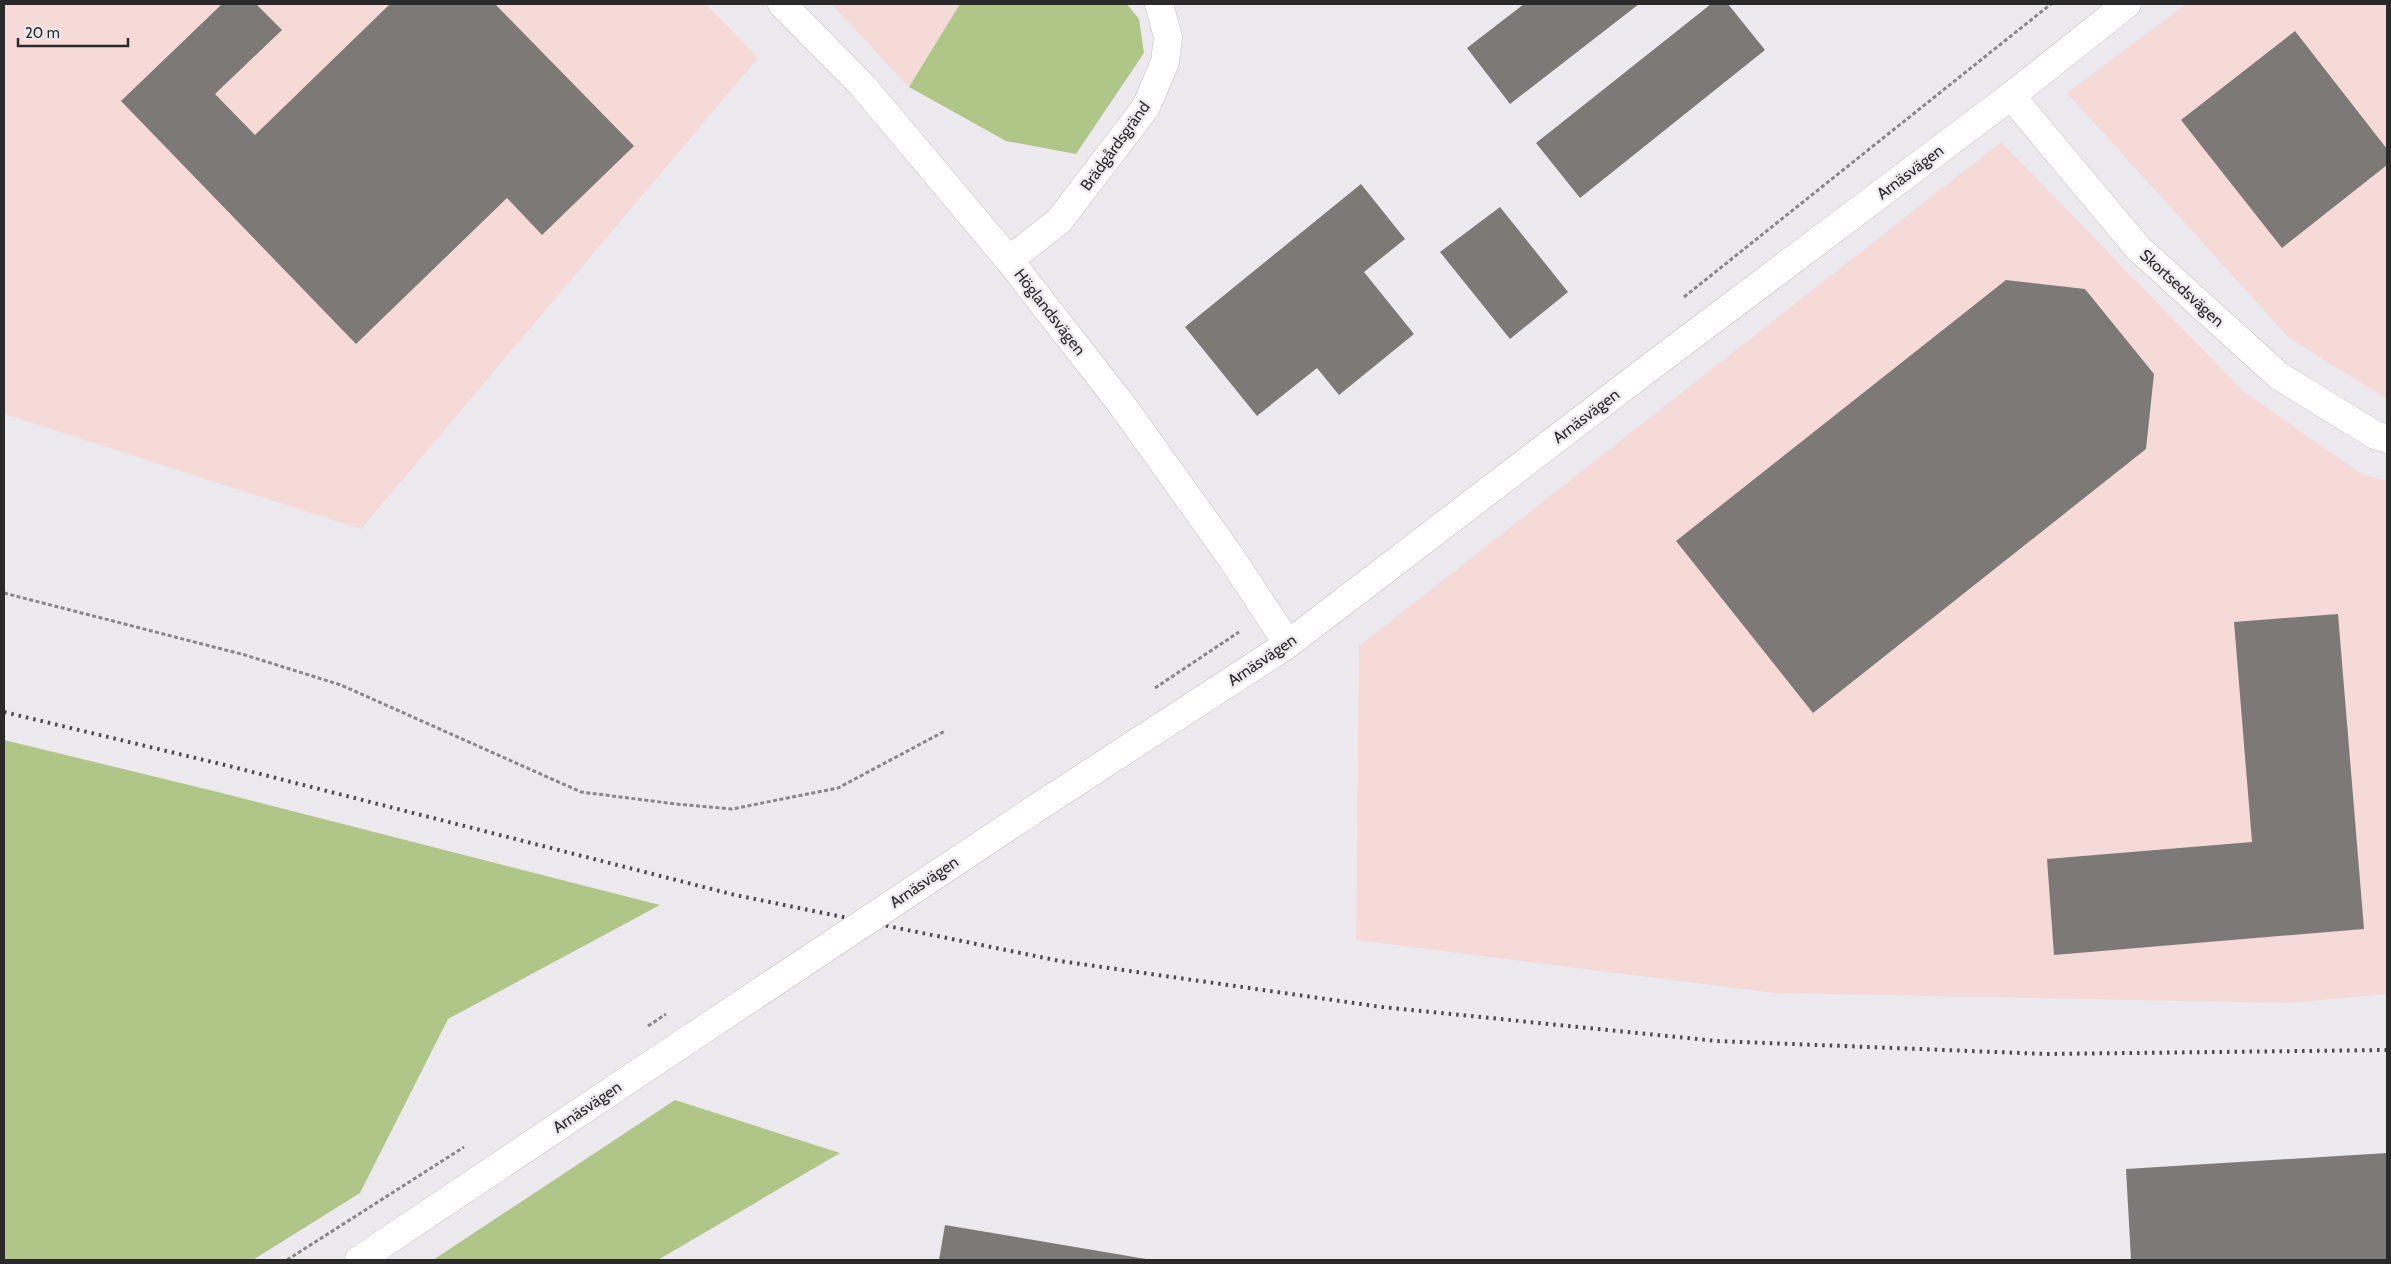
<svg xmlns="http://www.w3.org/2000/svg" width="2391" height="1264" font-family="Cabin,sans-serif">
	<rect width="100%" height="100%" fill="#eceaee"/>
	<path fill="#f5dad8" d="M4,4H706L758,58L361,529L4,414Z
		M831,4H960L909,87Z
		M2186,4H2387V399L2289,338L2067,93Z
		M2001,142L2244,392L2363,475L2387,481V994L2289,1003L1775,993L1356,940L1359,646Z"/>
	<path fill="#b0c689" d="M960,4H1127L1139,19L1144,53L1076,154L1006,141L909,87Z
		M4,740L222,793L660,905L448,1019L360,1193L253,1260H4Z
		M675,1100L840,1153L658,1260H433Z"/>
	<path fill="#7c7976" d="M222,4H256L282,30L215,94L255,135L390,4H495L634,146L542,235L507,198L356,344L121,101Z
		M1524,4H1639L1510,104L1467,48Z
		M1711,4H1728L1765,50L1580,198L1536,143Z
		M2295,31L2387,149V165L2282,248L2181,120Z
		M1361,184L1405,239L1364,272L1414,334L1339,395L1317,368L1257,416L1185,327Z
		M1500,207L1568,292L1510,339L1440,252Z
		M2006,280L2085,289L2154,374L2146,449L1813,713L1676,541Z
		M2338,614L2364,929L2054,955L2047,859L2252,842L2234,622Z
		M2387,1153V1260H2131L2126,1169Z
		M945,1225L1146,1259V1260H939Z"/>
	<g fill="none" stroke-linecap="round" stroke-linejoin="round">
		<defs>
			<path id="street" d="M2011,96L2138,248L2279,376L2375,435L2387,439
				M1009,260L1059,221L1146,107L1165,62L1168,37L1159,4"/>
			<path id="secondary" d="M782,4L862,85L1009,260L1122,405L1230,556L1288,644
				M1035,809L1288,644L1653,365L2011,96L2127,4
				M359,1260L692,1037"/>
		</defs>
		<use href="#street" stroke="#bebcc0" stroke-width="29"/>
		<use href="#secondary" stroke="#bebcc0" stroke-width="29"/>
		<path stroke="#878688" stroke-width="3" stroke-dasharray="4 2.5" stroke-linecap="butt" d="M1684,297L2051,4
			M4,593L245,655L341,685L581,792L676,804L732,809L838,788L945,731
			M1155,688L1239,632
			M287,1260L464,1147"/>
		<use href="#street" stroke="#fff" stroke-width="28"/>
		<use href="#secondary" stroke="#fff" stroke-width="28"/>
		<path stroke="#4d4c4d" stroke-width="4" stroke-dasharray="2.5 5" stroke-linecap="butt" d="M4,712L229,766L735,895L1060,961L1382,1007L1716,1041L2046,1054L2387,1050"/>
		<defs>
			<path id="secondary-bridge" d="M692,1037L1035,809"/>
		</defs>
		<use href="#secondary-bridge" stroke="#bebcc0" stroke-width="29" stroke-linecap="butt"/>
		<path stroke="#878688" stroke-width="3" stroke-dasharray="4 2.5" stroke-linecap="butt" d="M648,1026L666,1014"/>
		<use href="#secondary-bridge" stroke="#fff" stroke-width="28"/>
	</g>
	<g text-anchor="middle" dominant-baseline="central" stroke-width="5" stroke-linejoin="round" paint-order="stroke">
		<g font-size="16" fill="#2b2a2b" stroke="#eceaee">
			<text transform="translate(1115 146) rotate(-54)">Brädgårdsgränd</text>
			<text transform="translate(1910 172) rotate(-37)">Arnäsvägen</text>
			<text transform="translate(2182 288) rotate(42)">Skortsedsvägen</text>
			<text transform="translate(1050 312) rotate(52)">Höglandsvägen</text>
			<text transform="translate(1586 416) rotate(-37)">Arnäsvägen</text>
			<text transform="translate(1262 660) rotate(-34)">Arnäsvägen</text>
			<text transform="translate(924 882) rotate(-34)">Arnäsvägen</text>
			<text transform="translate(587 1107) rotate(-34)">Arnäsvägen</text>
		</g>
	</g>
	<rect width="2391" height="1264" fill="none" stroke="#2b2a2b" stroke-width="10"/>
	<path d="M18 38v8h110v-8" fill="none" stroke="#2b2a2b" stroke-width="2.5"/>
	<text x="25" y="38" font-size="15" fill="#2b2a2b" stroke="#eceaee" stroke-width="4" paint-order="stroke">20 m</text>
</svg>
